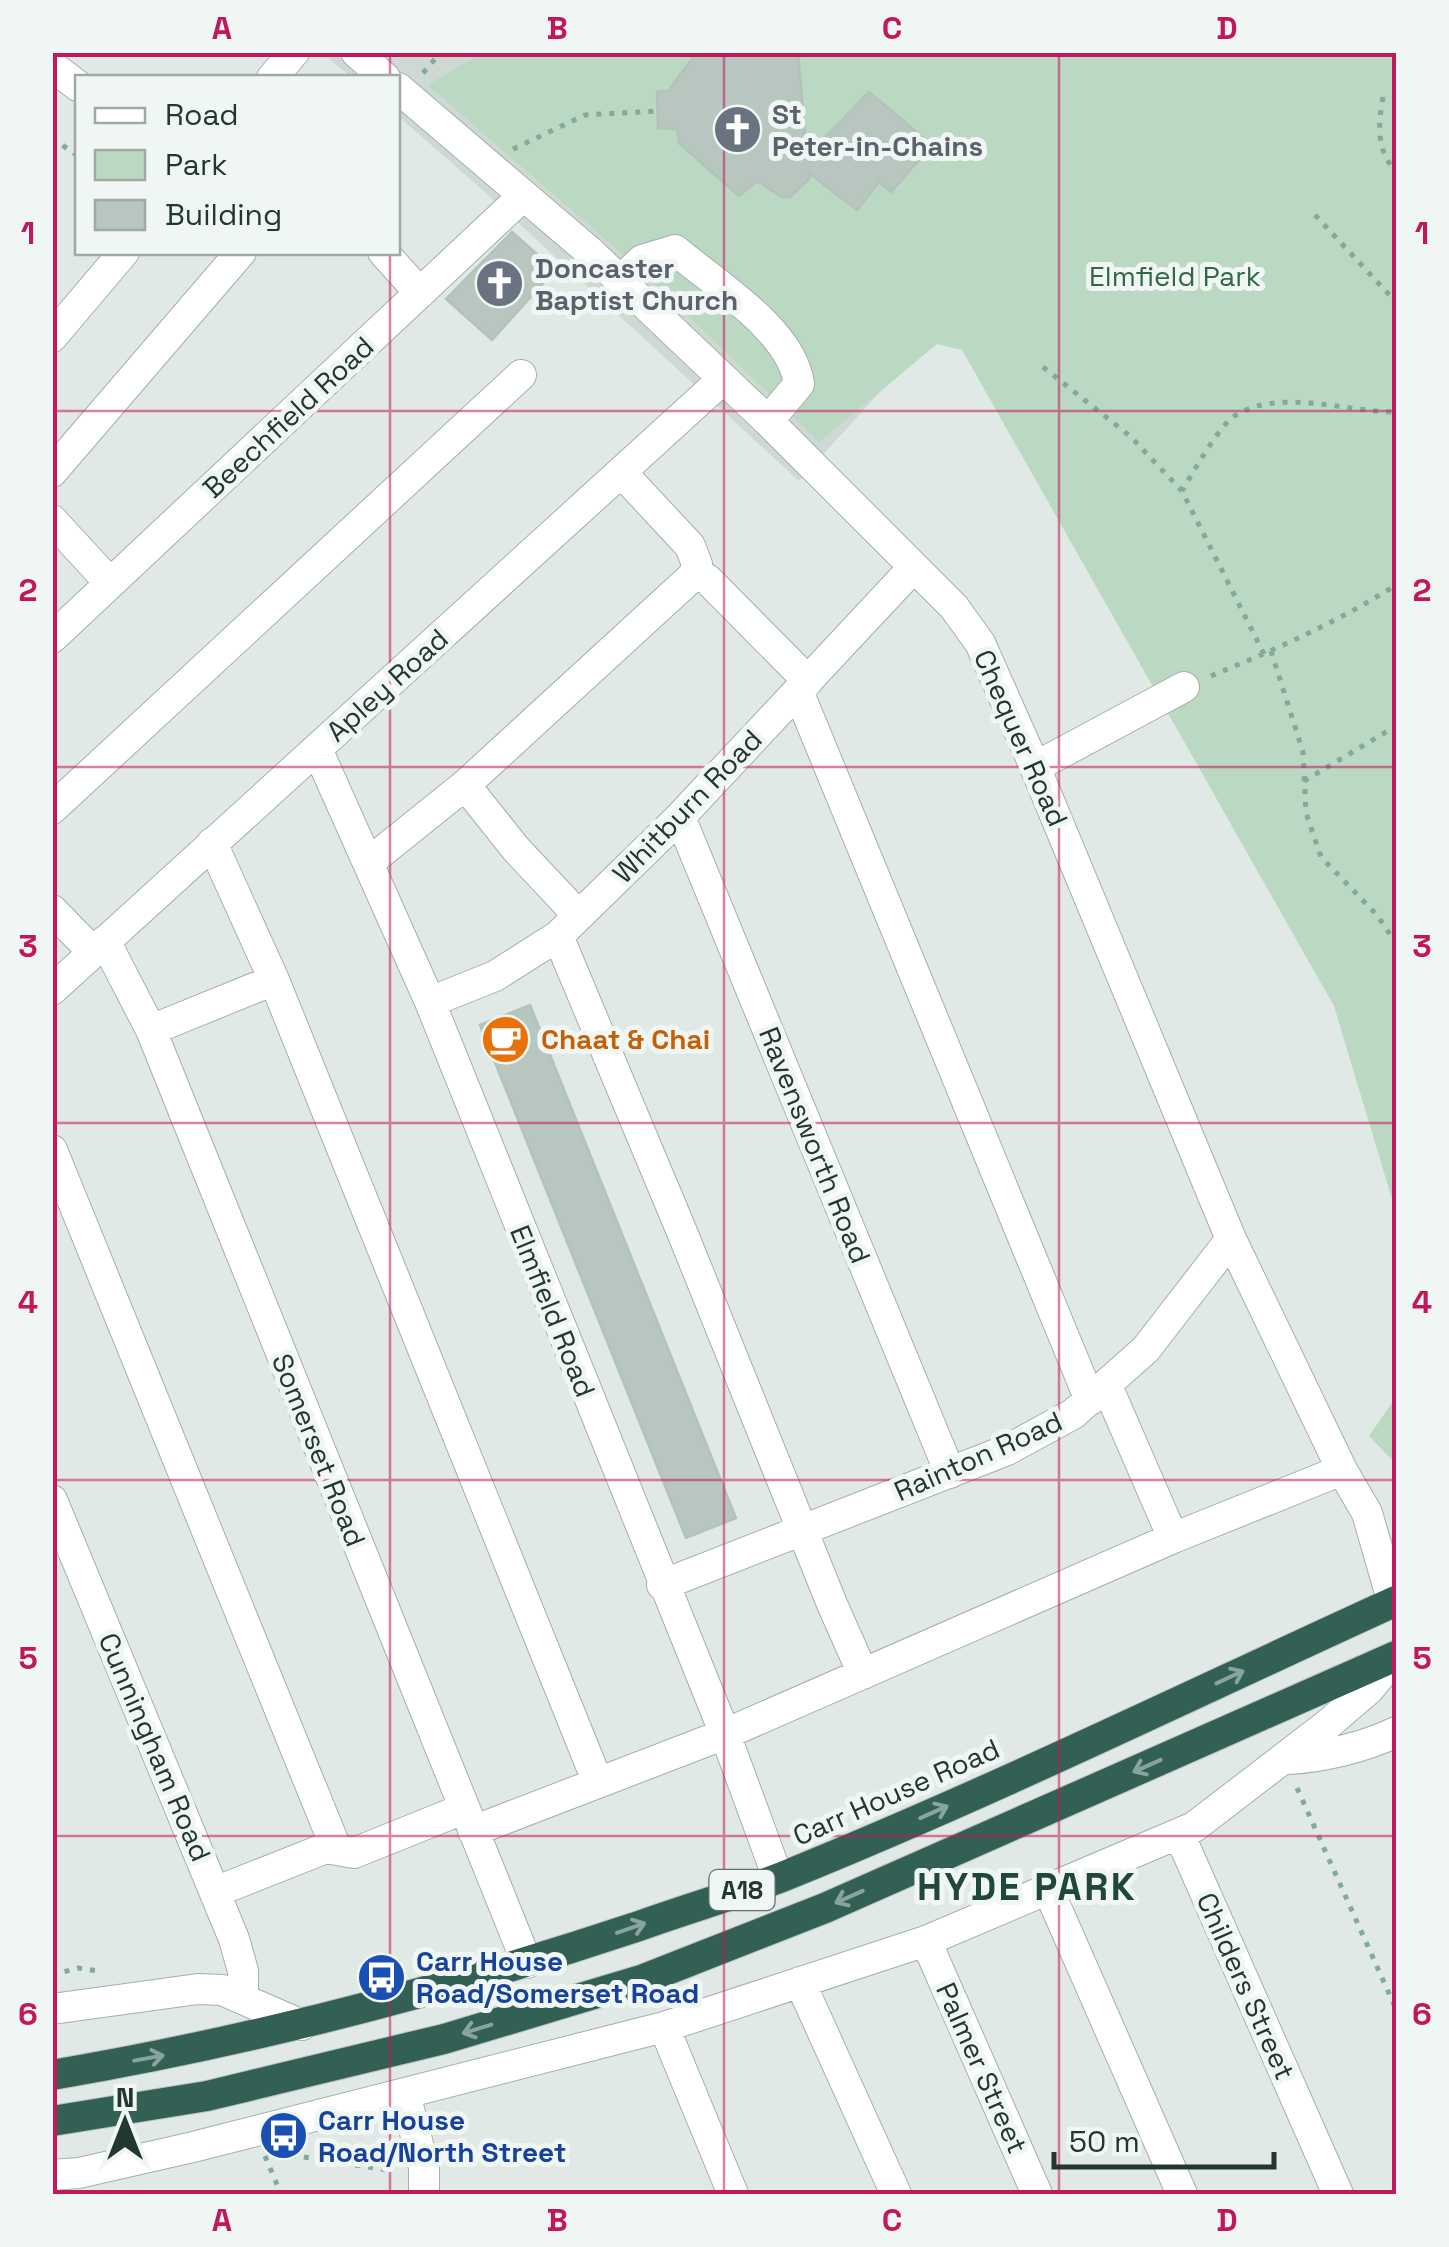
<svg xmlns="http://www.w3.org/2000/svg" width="1449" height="2247" font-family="'Space Grotesk',sans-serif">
	<rect width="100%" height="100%" fill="#e0e9e5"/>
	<path fill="#ced9d3" d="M322,53H484L427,85L646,275L819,441L937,343L879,393L799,481L478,186L398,116V78L351,77Z"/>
	<path fill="#bbd8c2" d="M484,52L1396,53V1212L1334,1006L962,350L937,344L819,442L646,275L427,85Z
		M1396,1397V1464L1369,1436Z"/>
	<path fill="#b8c6c0" stroke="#b3c2bb" stroke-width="2.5" d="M697,52H798L807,156L869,92L932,145L891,192L879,182L857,210L809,173V179L790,197L780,196L757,181L739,196L679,143L677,129L658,128L657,92L668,91Z
		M512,232L555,270L492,340L446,299Z
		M530,1005L736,1518L686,1538L480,1025Z"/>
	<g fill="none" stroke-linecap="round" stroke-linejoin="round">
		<defs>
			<path id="minor" d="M356,52L385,78
				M52,66L78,86
				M272,78L294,52
				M398,88L590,252L768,421L954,607L980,643L1035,767L1231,1239L1342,1470L1367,1513L1393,1603
				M383,252L420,293
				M620,281L642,260L675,250C715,284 792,330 799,384L768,421
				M52,337L124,252
				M52,472L241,252
				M621,472L690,546L697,564L694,575
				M52,520L110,583
				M52,638L523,196
				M798,691L1090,1400
				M317,749L430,1002L725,1734L778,1878
				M1035,767L1184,687
				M465,785L516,849L578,915
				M52,809L521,375
				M680,817L950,1473
				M212,843L274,980L598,1783
				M368,863L465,785L694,575L707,579L808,681
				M52,910L93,952
				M558,936L682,1232L832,1604L863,1674
				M105,941L151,1030L527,1963
				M52,990L722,380
				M430,1002L495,976L558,936L680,817L913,568
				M151,1030L274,980
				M52,1150L336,1848
				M52,1500L234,1939L243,1971V1998
				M1173,1538L1342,1470
				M662,1585L1007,1450L1073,1414L1146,1349L1231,1239
				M1289,1759C1323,1757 1365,1747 1396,1732
				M473,1831L725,1734L1173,1538L1107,1386
				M1173,1837L1184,1845L1338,2194
				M1048,1889L1182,2194
				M215,1892L326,1848L354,1853L463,1809
				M926,1941L1037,2194
				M800,1982L896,2194
				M52,2009L198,1989L222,1990L302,2025
				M664,2027L733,2194
				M405,2094L424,2167V2194
				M52,2175L79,2173L193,2147L664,2027L926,1941L1194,1827L1327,1725L1369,1689L1396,1656"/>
			<path id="highway" d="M52,2075C252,2041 447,1990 639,1926C686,1909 735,1895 782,1877C990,1793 1192,1694 1396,1601
				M52,2121L207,2096L444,2039L644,1979L825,1908L1396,1656"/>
		</defs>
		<use href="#minor" stroke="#a3b0ab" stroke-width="32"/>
		<use href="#highway" stroke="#bdc3c1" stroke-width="32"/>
		<path stroke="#83a99c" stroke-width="5" stroke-dasharray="5 8" stroke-linecap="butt" d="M423,73L435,59L436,52
			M1383,97C1378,126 1376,149 1396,172
			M52,138L78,156
			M513,149L585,115L657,111
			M1315,215L1396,302
			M1043,367L1130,436L1182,491
			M1271,651L1303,752L1306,813L1321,857L1377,915L1396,943
			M1264,654L1182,491C1192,474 1220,424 1236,415C1281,388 1346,412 1396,412
			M1211,676C1274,650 1338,622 1396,585
			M1304,781L1396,726
			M1297,1788L1396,2009
			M52,1975L78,1968L98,1971
			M291,2155L393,2171
			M265,2156L281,2194"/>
		<use href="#minor" stroke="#fff" stroke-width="30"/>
		<use href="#highway" stroke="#326055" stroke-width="30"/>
	</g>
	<defs><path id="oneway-shaft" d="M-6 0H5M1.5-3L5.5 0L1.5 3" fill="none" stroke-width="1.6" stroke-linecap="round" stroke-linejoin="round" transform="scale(2.5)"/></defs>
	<g stroke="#88a49c">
		<use href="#oneway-shaft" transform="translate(1230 1677) rotate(-25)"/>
		<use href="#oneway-shaft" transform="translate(1147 1766) rotate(156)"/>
		<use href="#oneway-shaft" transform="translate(934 1812) rotate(-24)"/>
		<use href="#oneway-shaft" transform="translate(849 1897) rotate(156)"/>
		<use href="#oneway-shaft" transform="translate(631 1928) rotate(-19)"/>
		<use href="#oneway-shaft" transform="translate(477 2029) rotate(163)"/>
		<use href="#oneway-shaft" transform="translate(149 2058) rotate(-10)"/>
	</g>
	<path fill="none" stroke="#c2185b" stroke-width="2.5" stroke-opacity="0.55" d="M390,52V78M724,52V2194M1059,52V2194M390,252V2194M52,411H1396M52,767H1396M52,1123H1396M52,1480H1396M52,1836H1396"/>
	<defs>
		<symbol id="church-disc" viewBox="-11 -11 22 22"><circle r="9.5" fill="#6b7280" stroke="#f0f6f3"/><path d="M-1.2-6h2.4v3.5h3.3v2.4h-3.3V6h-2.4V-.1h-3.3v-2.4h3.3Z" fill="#fff"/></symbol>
		<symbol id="cafe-disc" viewBox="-11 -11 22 22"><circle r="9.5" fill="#e8710a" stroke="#f0f6f3"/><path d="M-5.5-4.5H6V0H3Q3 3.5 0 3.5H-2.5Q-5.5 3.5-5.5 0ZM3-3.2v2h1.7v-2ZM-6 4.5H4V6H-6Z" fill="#fff"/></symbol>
		<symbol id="bus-disc" viewBox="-11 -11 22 22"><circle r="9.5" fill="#1a4fb4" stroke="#f0f6f3"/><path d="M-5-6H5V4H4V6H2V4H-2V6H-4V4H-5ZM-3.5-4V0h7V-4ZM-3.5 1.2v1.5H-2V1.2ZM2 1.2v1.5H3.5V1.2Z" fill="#fff"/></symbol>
	</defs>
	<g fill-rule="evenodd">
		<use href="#church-disc" x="710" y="102" width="55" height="55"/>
		<use href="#church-disc" x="472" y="256" width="55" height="55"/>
		<use href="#cafe-disc" x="478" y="1012" width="55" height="55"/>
		<use href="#bus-disc" x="354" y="1950" width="55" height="55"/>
		<use href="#bus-disc" x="256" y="2108" width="55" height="55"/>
	</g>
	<g text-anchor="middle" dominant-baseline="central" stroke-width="10" stroke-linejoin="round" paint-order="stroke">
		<rect fill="#f0f6f3" stroke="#60706b" stroke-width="2.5" x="709.5" y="1870" width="65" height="40" rx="8"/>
		<g font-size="25" font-weight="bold" fill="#223731">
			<text x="742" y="1890">A18</text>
		</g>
		<g font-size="28" font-weight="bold" fill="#5b616d" stroke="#f0f6f3" text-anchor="start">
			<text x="772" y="114">St<tspan x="772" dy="32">Peter-in-Chains</tspan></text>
			<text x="535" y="268">Doncaster<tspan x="535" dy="32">Baptist Church</tspan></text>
		</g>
		<g font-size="28" fill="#316945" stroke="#f0f6f3">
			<text x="1175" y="276">Elmfield Park</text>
		</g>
		<g font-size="28" fill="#223731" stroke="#f0f6f3">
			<text transform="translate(288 417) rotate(-43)">Beechfield Road</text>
			<text transform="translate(387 685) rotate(-42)">Apley Road</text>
			<text transform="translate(1021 738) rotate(66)">Chequer Road</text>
			<text transform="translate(687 806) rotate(-46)">Whitburn Road</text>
			<text transform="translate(815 1145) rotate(68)">Ravensworth Road</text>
			<text transform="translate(553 1311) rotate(68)">Elmfield Road</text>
			<text transform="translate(319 1450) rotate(68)">Somerset Road</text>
			<text transform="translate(978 1456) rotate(-24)">Rainton Road</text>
			<text transform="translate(155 1747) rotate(67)">Cunningham Road</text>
			<text transform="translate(896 1792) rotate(-24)">Carr House Road</text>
			<text transform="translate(1246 1986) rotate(66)">Childers Street</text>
			<text transform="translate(982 2068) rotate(66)">Palmer Street</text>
		</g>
		<g font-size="28" font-weight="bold" fill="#c56008" stroke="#f0f6f3" text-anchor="start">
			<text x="541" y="1039">Chaat &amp; Chai</text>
		</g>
		<g font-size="28" font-weight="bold" fill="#164399" stroke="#f0f6f3" text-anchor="start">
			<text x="416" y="1961">Carr House<tspan x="416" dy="32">Road/Somerset Road</tspan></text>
			<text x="318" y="2120">Carr House<tspan x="318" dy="32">Road/North Street</tspan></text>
		</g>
		<g font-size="38" font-weight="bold" letter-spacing="2.5" fill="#21473c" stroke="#f0f6f3">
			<text x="1027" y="1887">HYDE PARK</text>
		</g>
	</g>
	<rect width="1449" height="2247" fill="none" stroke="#f0f6f3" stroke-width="110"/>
	<rect x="75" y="75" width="325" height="180" fill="#f0f6f3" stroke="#9eaaa5" stroke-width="2.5"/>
	<rect x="95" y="108" width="50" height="15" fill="#ffffff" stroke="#9eaaa5" stroke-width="2.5"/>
	<text x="165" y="125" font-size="30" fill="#223731">Road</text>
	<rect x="95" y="150" width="50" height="30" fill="#bbd8c2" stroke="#9eaaa5" stroke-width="2.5"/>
	<text x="165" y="175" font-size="30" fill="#223731">Park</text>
	<rect x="95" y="200" width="50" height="30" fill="#b8c6c0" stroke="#9eaaa5" stroke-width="2.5"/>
	<text x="165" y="225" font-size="30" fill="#223731">Building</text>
	<g transform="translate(125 2122)" stroke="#f0f6f3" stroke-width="8" paint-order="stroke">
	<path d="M0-8L18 38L0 25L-18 38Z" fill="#223731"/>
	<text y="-15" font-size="28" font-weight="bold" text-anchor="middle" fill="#223731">N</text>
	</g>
	<path d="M1054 2152v15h220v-15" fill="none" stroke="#223731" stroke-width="5"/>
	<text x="1069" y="2152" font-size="30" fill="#223731" stroke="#f0f6f3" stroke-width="8" paint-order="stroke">50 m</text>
	<rect x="55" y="55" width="1339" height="2137" fill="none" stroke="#c2185b" stroke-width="4"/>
	<g font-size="32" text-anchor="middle" font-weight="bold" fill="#c2185b">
		<text x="222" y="39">A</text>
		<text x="557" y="39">B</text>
		<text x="892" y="39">C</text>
		<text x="1227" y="39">D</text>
		<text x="28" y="244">1</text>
		<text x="1422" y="244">1</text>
		<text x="28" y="601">2</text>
		<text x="1422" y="601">2</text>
		<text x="28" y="957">3</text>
		<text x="1422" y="957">3</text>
		<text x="28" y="1313">4</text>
		<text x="1422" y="1313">4</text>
		<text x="28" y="1669">5</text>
		<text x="1422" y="1669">5</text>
		<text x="28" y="2025">6</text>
		<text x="1422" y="2025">6</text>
		<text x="222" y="2231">A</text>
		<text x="557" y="2231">B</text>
		<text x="892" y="2231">C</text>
		<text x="1227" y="2231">D</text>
	</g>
</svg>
